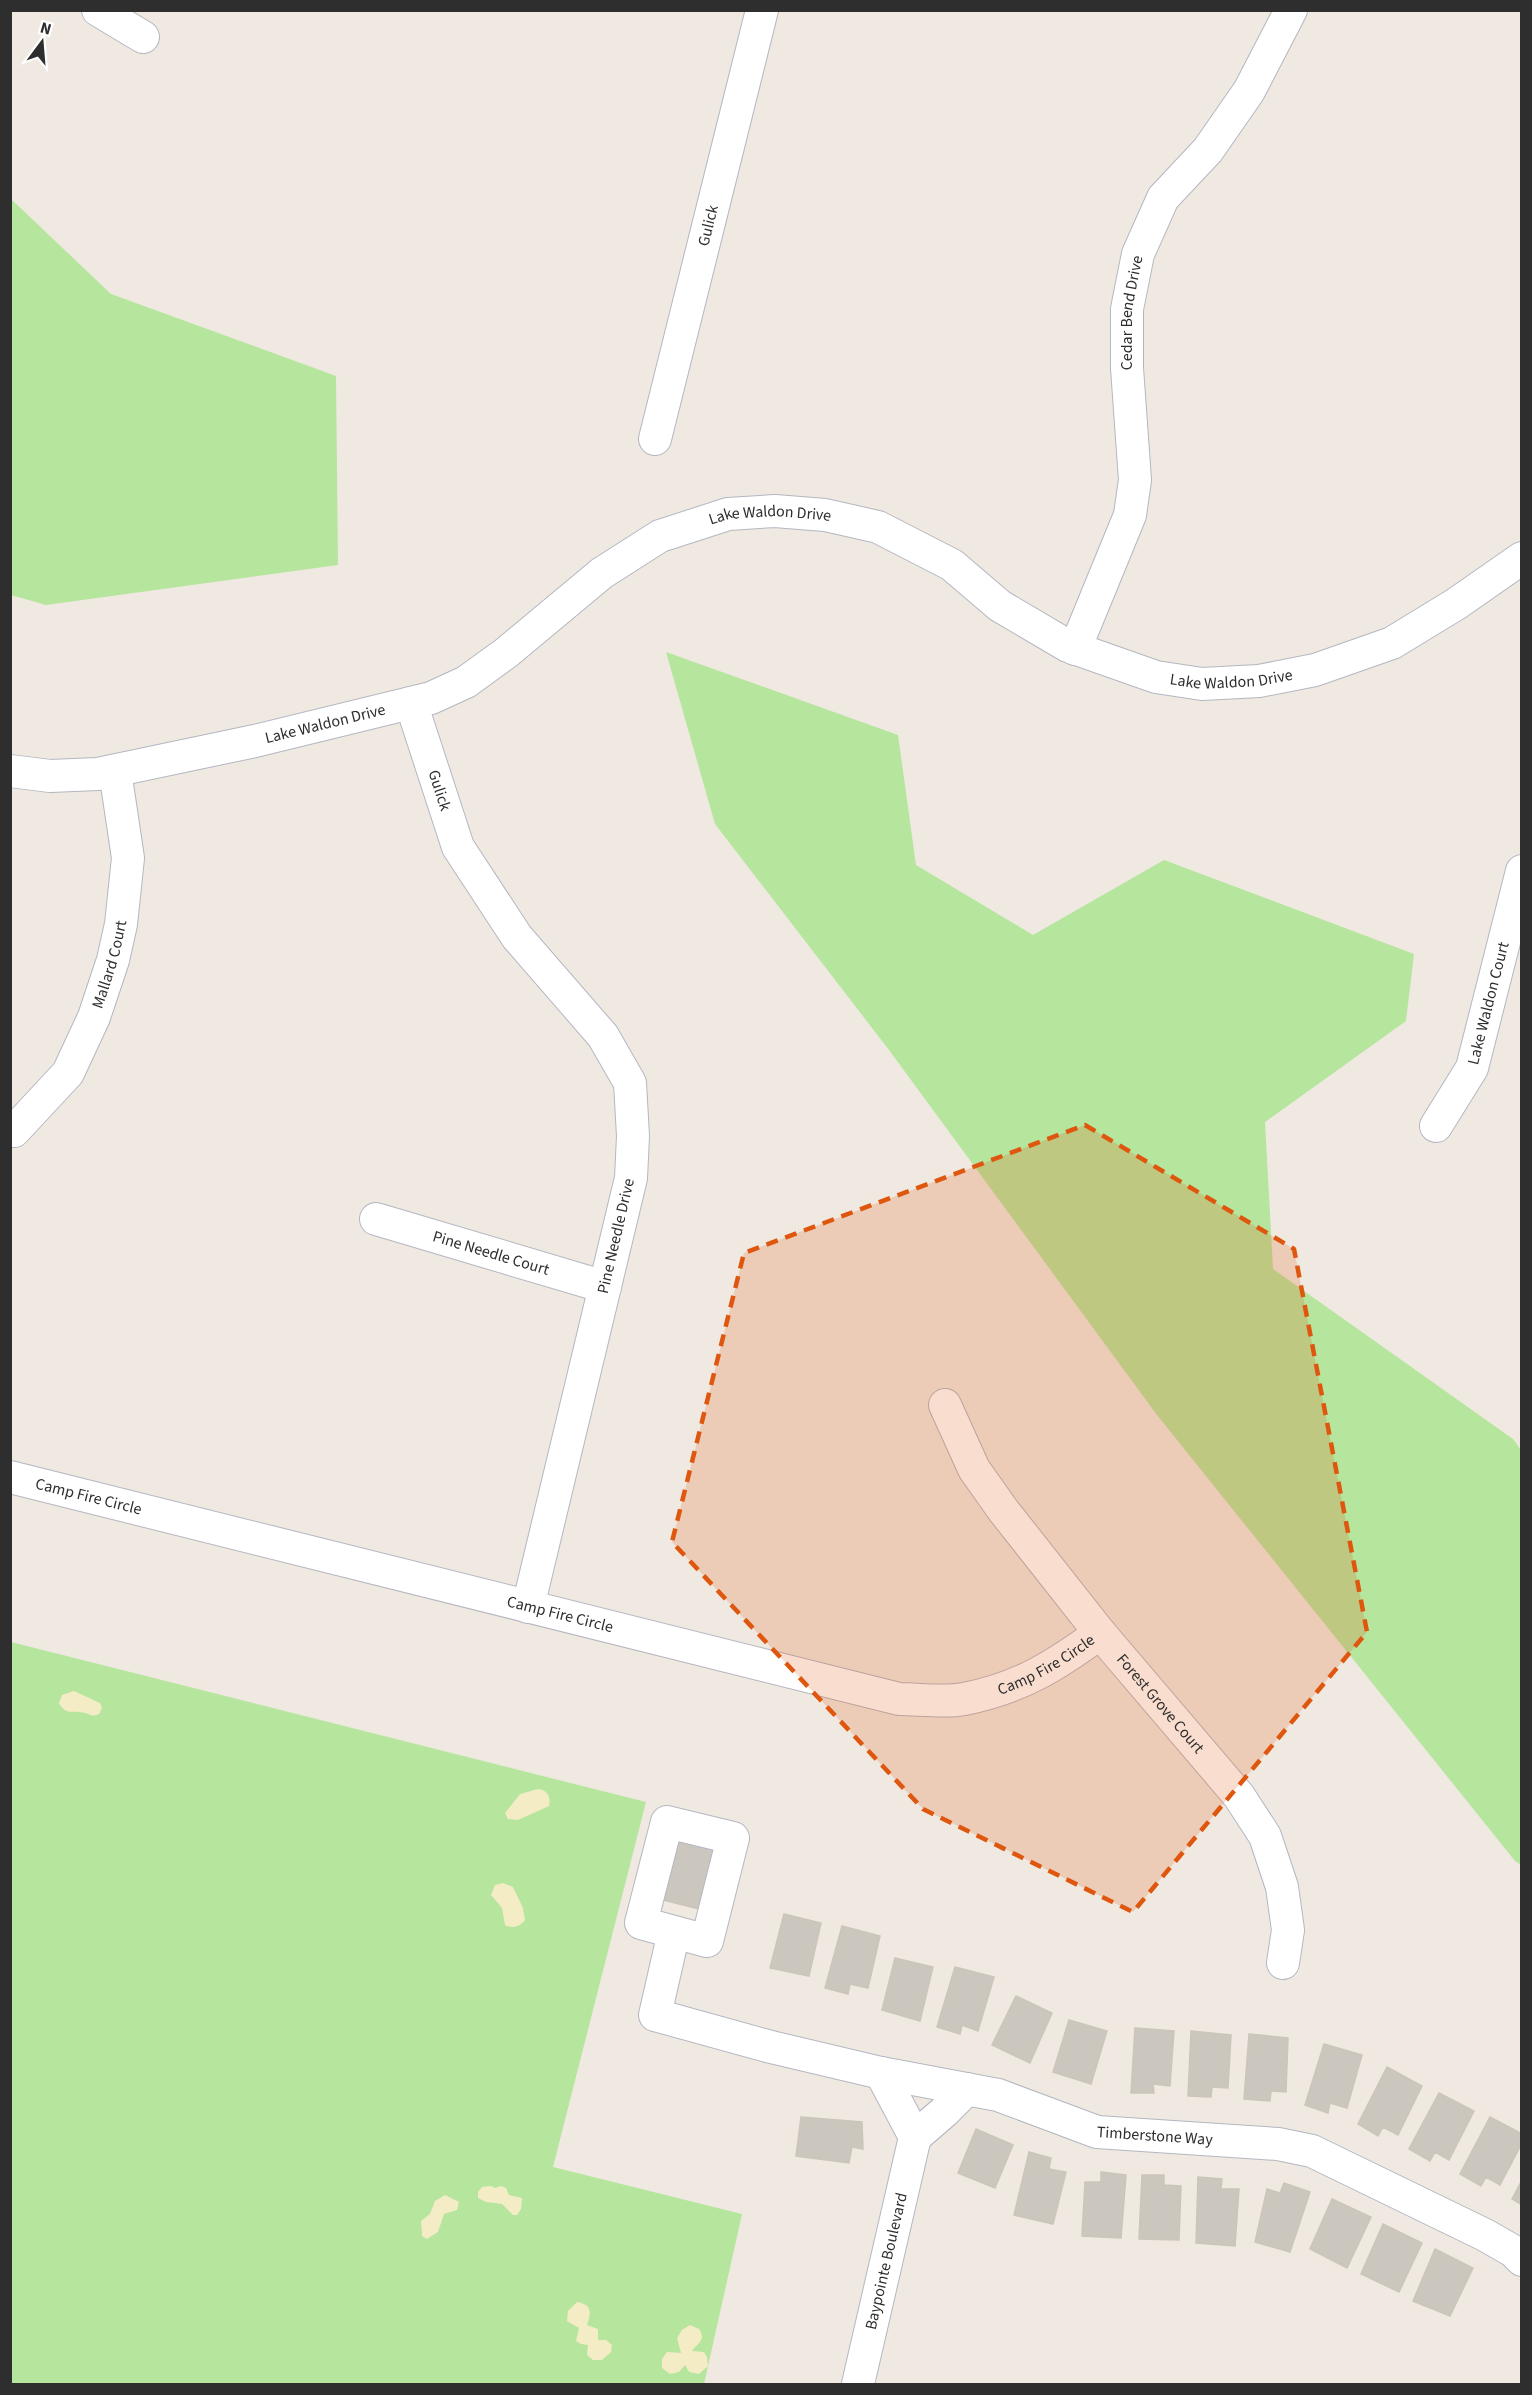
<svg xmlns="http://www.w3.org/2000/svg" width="1532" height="2395" font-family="'Source Sans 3',sans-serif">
	<rect width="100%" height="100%" fill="#efe9e1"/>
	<path fill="#b6e59e" d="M11,199L111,294L336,376L338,565L46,605L11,595Z
		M666,652L898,735L916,865L1033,935L1164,860L1414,954L1406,1021L1265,1122L1273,1269L1513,1439L1521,1450V1865L1515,1861L1157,1415L889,1050L715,824Z
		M11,1642L646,1802L553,2167L742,2214L704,2384H11Z"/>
	<path fill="#f3ecc5" d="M74,1691L100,1703L102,1708L99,1714C92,1717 92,1715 85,1713C73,1710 66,1716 59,1703L62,1695Z
		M538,1789C548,1790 551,1797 549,1806L518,1820L508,1819L505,1813L520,1794Z
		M503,1883L513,1887L523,1908L525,1920C520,1927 512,1929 505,1925L502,1908L491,1895L495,1885Z
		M491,2186L495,2188L501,2186L506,2188L509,2195L522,2198L521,2209L517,2215H513L502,2204L486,2202L478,2198V2192L482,2187Z
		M445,2195L459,2202L457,2210L444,2214L438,2232L427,2239L422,2236L421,2221L430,2214L435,2201Z
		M577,2302C593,2305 591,2313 587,2325L598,2329V2340H606L612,2345L611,2352L602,2360H593L587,2355L588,2345L581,2344L576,2341L579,2328L567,2321L568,2311Z
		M690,2325L699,2329C707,2341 697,2343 692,2351L704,2352L707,2357L708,2366L699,2374L689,2372L685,2365L679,2372L670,2374L662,2368V2359L667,2352L681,2353L677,2338L682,2330Z"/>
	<path fill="#cbc7bf" stroke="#cbc5ba" stroke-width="1.5" d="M679,1834L723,1845L707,1911L663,1900Z
		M784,1914L821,1923L809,1976L770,1968Z
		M842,1926L880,1936L868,1988L850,1984L848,1994L825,1988Z
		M895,1958L933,1967L920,2021L882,2010Z
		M955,1967L994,1977L978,2031L962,2025L960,2034L937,2027Z
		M1016,1996L1052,2013L1030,2063L992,2045Z
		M1069,2020L1107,2031L1091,2084L1053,2072Z
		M1135,2028L1174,2031L1170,2086L1153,2084L1154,2093H1131Z
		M1191,2031L1231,2035L1228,2088L1212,2087L1211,2097L1188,2096Z
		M1249,2034L1288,2038L1286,2092L1271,2091L1270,2101L1244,2099Z
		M1324,2044L1362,2055L1347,2108L1330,2103L1328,2113L1305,2105Z
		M1387,2067L1422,2086L1398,2135L1383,2127L1378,2136L1358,2124Z
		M1439,2093L1474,2111L1449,2160L1435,2152L1430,2161L1409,2149Z
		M801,2117L862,2122L863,2149L852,2147L849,2163L796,2156Z
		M1490,2117L1522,2134V2143L1500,2185L1486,2177L1481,2186L1460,2174Z
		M976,2129L1013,2145L995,2188L958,2173Z
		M1029,2152L1051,2158L1049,2169L1066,2172L1053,2224L1014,2215Z
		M1101,2172L1126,2175L1121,2238L1082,2236L1085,2182H1101Z
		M1142,2175H1164V2185L1181,2186L1179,2240L1139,2239Z
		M1198,2177L1222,2179L1221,2189H1239L1235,2246L1196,2243Z
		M1522,2180V2205L1512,2199Z
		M1284,2183L1310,2192L1290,2252L1255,2242L1267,2189L1280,2193Z
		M1332,2199L1371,2217L1347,2268L1310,2249Z
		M1383,2224L1422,2243L1399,2292L1361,2274Z
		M1435,2249L1473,2268L1450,2316L1413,2301Z"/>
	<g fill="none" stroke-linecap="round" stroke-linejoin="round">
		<defs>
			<g id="minor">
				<path d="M98,10L143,37"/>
				<path id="s1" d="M655,439L762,10"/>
				<path id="s2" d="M1075,649L1130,515L1135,480L1127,368V309L1138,254L1163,198L1208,150L1249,91L1291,10"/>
				<path id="s3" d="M411,703L458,847L517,937L603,1036L630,1083L633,1136L631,1178L528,1607"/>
				<path id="s4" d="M10,771L50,776L98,774L255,741L431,698L466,682L506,653L602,573L660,536L728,514L775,511L825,515L878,527L952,565L1000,606L1068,646L1156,677L1202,684L1259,681L1315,670L1392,643L1456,604L1522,558"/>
				<path id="s5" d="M1436,1126L1472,1068L1522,871"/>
				<path id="s6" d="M14,1131L68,1073L94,1017L113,960L121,924L128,858L115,771"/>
				<path id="s7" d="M376,1219L605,1287"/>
				<path id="s8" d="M945,1405L974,1469L1003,1510L1100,1633L1239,1796L1265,1836L1282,1887L1288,1930L1283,1963"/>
				<path id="s9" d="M10,1477L899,1699C919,1699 944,1703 964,1699C1020,1688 1055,1666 1100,1633"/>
				<path id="s10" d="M674,1932L641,1923L667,1822L733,1838L707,1941L674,1932L655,2015L771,2047L881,2073L998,2095L1097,2132L1278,2144L1312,2151L1485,2235L1513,2251L1522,2260"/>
				<path d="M915,2137L944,2112L967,2089"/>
				<path id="s11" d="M858,2384L915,2137L881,2073"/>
			</g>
		</defs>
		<use href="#minor" stroke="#b4b7c1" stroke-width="34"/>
		<use href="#minor" stroke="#fff" stroke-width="32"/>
	</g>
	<path fill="#df570e" fill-opacity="0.2" stroke="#df570e" stroke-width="4.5" stroke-dasharray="12 8" stroke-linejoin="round" d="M1085,1125L1294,1249L1367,1632L1133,1912L923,1809L672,1542L744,1253Z"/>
	<g text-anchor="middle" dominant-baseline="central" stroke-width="4.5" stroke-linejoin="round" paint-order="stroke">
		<g font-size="16" fill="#2e2e2e" stroke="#fff">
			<text stroke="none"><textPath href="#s1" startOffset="220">Gulick</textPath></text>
			<text stroke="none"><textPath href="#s2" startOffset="348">Cedar Bend Drive</textPath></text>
			<text stroke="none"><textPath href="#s4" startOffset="825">Lake Waldon Drive</textPath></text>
			<text stroke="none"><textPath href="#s4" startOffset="1329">Lake Waldon Drive</textPath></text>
			<text stroke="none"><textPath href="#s4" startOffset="321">Lake Waldon Drive</textPath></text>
			<text stroke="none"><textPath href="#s3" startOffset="92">Gulick</textPath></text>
			<text stroke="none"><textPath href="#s6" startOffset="196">Mallard Court</textPath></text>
			<text stroke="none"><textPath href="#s5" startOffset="135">Lake Waldon Court</textPath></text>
			<text transform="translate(616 1236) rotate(-77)">Pine Needle Drive</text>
			<text stroke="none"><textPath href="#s7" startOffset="120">Pine Needle Court</textPath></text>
			<text stroke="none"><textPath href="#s9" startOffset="81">Camp Fire Circle</textPath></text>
			<text stroke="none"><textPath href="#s9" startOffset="567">Camp Fire Circle</textPath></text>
			<text stroke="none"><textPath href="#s9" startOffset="1071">Camp Fire Circle</textPath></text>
			<text stroke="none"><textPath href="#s8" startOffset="370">Forest Grove Court</textPath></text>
			<text stroke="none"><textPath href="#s10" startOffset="948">Timberstone Way</textPath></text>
			<text stroke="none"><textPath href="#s11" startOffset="126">Baypointe Boulevard</textPath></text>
		</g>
	</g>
	<rect width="1532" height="2395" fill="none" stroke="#2e2e2e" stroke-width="24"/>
	<g transform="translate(42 42) rotate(16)" stroke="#ffffff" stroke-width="4.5" paint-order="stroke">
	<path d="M0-4.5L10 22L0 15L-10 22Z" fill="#2e2e2e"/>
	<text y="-9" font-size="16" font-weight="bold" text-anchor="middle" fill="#2e2e2e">N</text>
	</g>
</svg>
